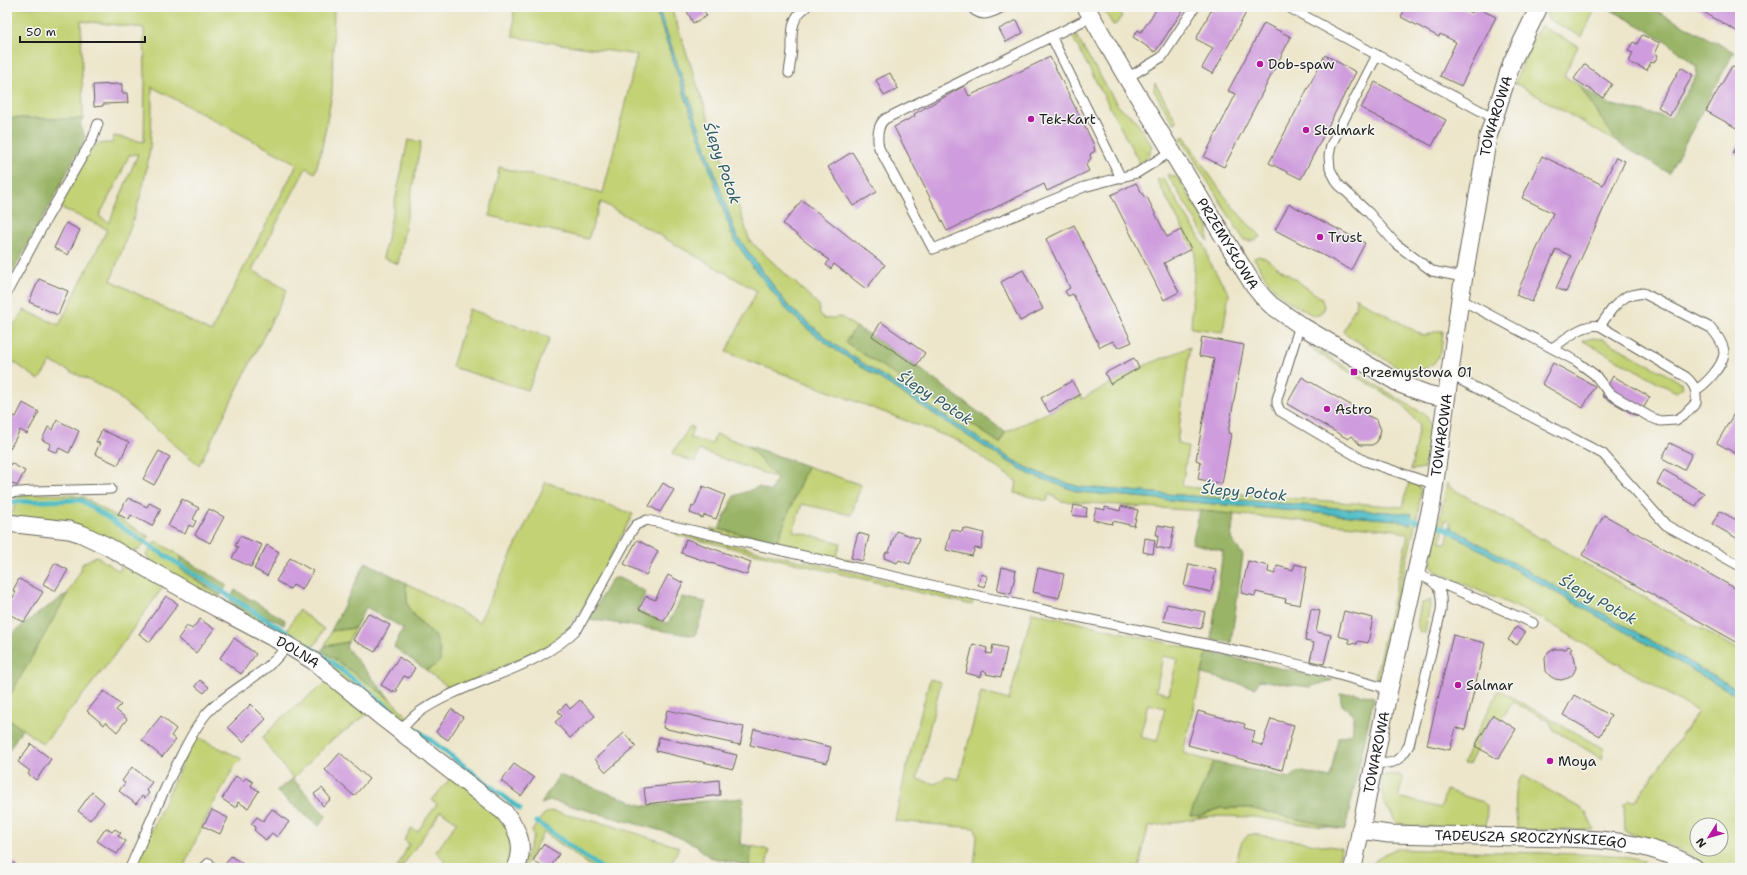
<svg xmlns="http://www.w3.org/2000/svg" width="1747" height="875" font-family="'Shantell Sans',sans-serif">
	<rect width="100%" height="100%" fill="#f6f6f2"/>
	<filter id="ink" filterUnits="userSpaceOnUse"><feTurbulence type="fractalNoise" baseFrequency=".025" numOctaves="2"/><feDisplacementMap in="SourceGraphic" scale="8" xChannelSelector="R" yChannelSelector="G"/><feConvolveMatrix kernelMatrix="1 2 1 2 8 2 1 2 1" color-interpolation-filters="sRGB"/></filter>
	<filter id="wash" filterUnits="userSpaceOnUse"><feTurbulence type="fractalNoise" baseFrequency=".012" numOctaves="4" result="noise"/><feDisplacementMap in="SourceGraphic" scale="16" xChannelSelector="R" yChannelSelector="G"/><feGaussianBlur stdDeviation="0.9" result="paint"/><feColorMatrix in="noise" values="0 0 0 0 0 0 0 0 0 0 0 0 0 0 0 0 0 1.4 0 .05"/><feComposite in="paint" operator="in"/></filter>
	<g filter="url(#wash)">
		<rect width="100%" height="100%" fill="#ede6cb"/>
		<path fill="#c2d275" stroke="#6f7748" fill-rule="evenodd" d="M7,7H334L332,94L322,148L315,173L306,168L252,270L287,290L199,465L111,391L51,362L39,380L7,357V335L24,310L59,325L105,234L107,229L57,206L90,150C97,143 102,143 112,143L114,136L144,142L145,77L144,28L81,21L83,119L12,118L7,128ZM152,87L297,164L211,332L111,280C124,244 139,209 146,172C152,144 152,115 152,87ZM138,154L109,223L99,216L119,178L129,155Z
			M514,7H655L731,231L735,241L785,308L810,331L836,350L991,451L1029,474L1079,492L1396,520L1410,524L1412,514L1080,487C1053,479 1029,470 1006,456L835,345L788,306L736,235L658,7H671L750,241L819,305L820,315L825,319L841,317L856,327L845,342L1000,443L1005,432L1049,412L1080,395L1082,399L1139,368L1190,347L1177,443L1188,447L1182,486L1240,494L1403,507L1409,481L1418,485L1421,490L1418,513L1378,679L1375,678L1408,535L1396,530L1200,511L1061,501L1049,494L1047,501L1015,493L1017,482L959,441L726,352L757,291L601,202L588,239L490,216L499,167L603,193L637,55L513,37Z
			M1102,7H1119L1122,16L1116,24L1113,25Z
			M1550,7H1596L1582,37L1548,19L1546,14Z
			M1541,26L1578,46L1564,76L1579,85L1618,143L1515,83L1532,40Z
			M1075,34L1118,106L1134,118L1152,146L1149,155L1140,164L1072,36Z
			M1155,83L1177,122L1173,123L1154,91Z
			M1184,136C1207,170 1229,209 1261,236C1255,241 1252,242 1244,240L1181,138Z
			M408,140L421,142L398,264L383,258Z
			M1167,174L1178,178L1208,226V241Z
			M1163,178L1206,248L1209,261L1229,294L1223,332L1191,328L1195,252L1157,180Z
			M1259,256L1265,258L1321,298L1324,306L1323,311L1315,316C1280,298 1274,293 1254,258Z
			M1354,297L1424,336L1437,331H1443L1441,352L1434,363L1425,369L1412,372L1405,371L1392,364L1343,332L1355,307L1356,299Z
			M469,309L550,338L528,390L452,367Z
			M1592,338L1603,339L1682,383L1683,387L1676,392L1583,341Z
			M1310,345L1427,416L1430,425L1424,468L1411,470L1419,425L1402,404L1308,347Z
			M690,426L693,427L690,438L712,444L716,434L747,445L777,478L699,450L695,462L672,454Z
			M807,466L861,485L851,515L802,504L793,531L841,543L836,557L868,565V567L710,531L711,528L777,542Z
			M546,482L633,514L585,604L566,631L552,644L452,690L426,670L433,667L437,639L408,608L406,583L479,622Z
			M1447,483L1451,488L1740,651V691L1450,527V521L1445,520L1441,542L1446,544L1449,532L1740,697V868H1710L1680,850L1661,842L1625,832L1624,804L1629,800L1635,801L1698,712L1541,618L1437,572L1431,564ZM1697,825H1721V849H1697Z
			M34,494L67,495L83,497L149,537C144,543 141,552 132,551L12,516L16,499L18,497Z
			M676,532L973,600L972,605L951,600L677,535Z
			M156,541L180,556L181,570L220,596L216,602L152,564L146,555Z
			M96,556L119,571L126,559L166,583L107,665L43,744L7,718V701L81,570L82,564Z
			M1431,600L1425,633L1420,632L1417,625L1421,604Z
			M299,610L324,629L316,644L305,651L285,638L290,625Z
			M1032,612L1207,652L1183,753L1214,762L1190,815L1199,816L1221,808H1249L1345,830L1253,817L1210,816L1148,827L1139,868H974L977,837L975,828L895,821L908,761L930,679L941,682L917,779L935,784L947,777L959,779L981,692L1009,700ZM1163,656L1177,659L1169,694L1156,691ZM1148,704L1165,708L1157,741L1140,737Z
			M355,628L348,642L325,646L331,631Z
			M322,650L390,699L407,716L401,723L319,660Z
			M327,682L369,713L327,744L293,779L262,738L281,718Z
			M1499,690L1604,749L1602,759L1554,730L1550,722L1513,702L1501,720L1492,716L1475,745L1478,747L1469,764H1463L1471,744Z
			M195,736L242,759L235,766L211,808L183,868H139L137,862L185,757Z
			M453,775L514,831L512,868H445L444,860L436,852L457,822L441,811L401,868H397L409,844L404,840L412,828L417,832L437,804L432,800Z
			M1385,775H1400L1403,779L1398,797L1441,808L1446,790L1483,802L1487,806L1486,827L1484,828L1407,826L1395,822L1392,814L1384,804L1381,777Z
			M1524,776L1580,808L1586,813L1594,830H1517C1517,818 1511,780 1524,776Z
			M551,811L610,825L679,847L669,868H593L544,832L524,868L522,866L534,836L532,831L543,815Z
			M1253,834L1341,848L1338,868H1235L1241,843L1248,835Z
			M752,846L769,850L766,868L749,866Z
			M1395,849L1613,855L1644,861L1641,868H1368L1379,857Z"/>
		<path fill="#99b466" stroke="#5a6841" d="M1606,7H1649L1734,52L1669,173L1618,143L1579,85L1608,104L1671,118L1697,74L1696,66L1665,40Z
			M12,118L83,119L80,123L85,138L51,203L7,282V128Z
			M856,327L872,336L916,366L1005,432L1000,443L845,342Z
			M747,445L807,466L777,542L719,529L734,496L759,487L770,492L777,478Z
			M1200,511L1234,514L1231,539L1243,555L1231,643L1211,639L1223,551L1192,543Z
			M180,556L227,585L220,596L181,569Z
			M366,562L406,583C407,590 406,602 409,608C421,629 443,633 440,661L433,667L426,670L394,647L403,628L366,607L355,628L331,631Z
			M615,578H619L646,592L637,610L668,624L682,597L706,602L695,636L589,619L611,580Z
			M235,590L285,620L284,625L269,617L258,623C246,617 237,612 230,600Z
			M68,593L7,701C7,684 3,656 9,639C14,628 56,602 68,593Z
			M348,642L346,647L390,699L322,650L325,646Z
			M1207,652L1333,680L1309,687L1259,680L1256,688L1202,674Z
			M1354,693L1374,697L1345,830L1249,808H1221L1199,816L1190,815L1214,762L1290,778L1299,771L1330,778L1338,738L1352,733L1354,715L1342,705L1340,694Z
			M7,718L22,729L7,753Z
			M559,775L644,806L743,798L740,844L752,846L749,866L709,857L694,844L669,833L557,802L550,801L541,804Z
			M293,779L326,816L319,826L276,791Z"/>
		<path fill="#4ebcc6" stroke="#356c71" d="M655,7H658L736,235L788,306L835,345L1006,456C1029,470 1053,480 1080,487L1412,514L1410,525L1396,520L1079,492L1029,474L991,451L836,350L810,331L785,308L753,267L735,241L731,232Z
			M1450,527L1740,691V697L1449,532Z"/>
		<g fill="none" stroke-linecap="round" stroke-linejoin="round">
			<path stroke="#4ebcc6" stroke-width="5" d="M7,502L81,500L158,551L321,654L397,714
				M1406,518L1445,528L1455,533
				M416,729L520,809
				M537,822L601,868"/>
		</g>
		<g id="blocks">
			<path fill="#cf9ddd" d="M685,7H702L707,16L693,23Z
				M1158,7H1185L1155,52L1133,37L1138,30L1141,32Z
				M1213,7H1249L1213,74L1202,68L1213,48L1196,39Z
				M1406,7H1460L1472,13L1475,7L1496,17L1461,86L1440,76L1456,42L1440,34L1439,37L1401,17Z
				M1695,7H1740V33Z
				M1017,20L1023,33L1006,42L999,29Z
				M1264,23L1291,37L1224,167L1204,157L1236,94L1228,91Z
				M1642,35L1660,43L1655,54L1658,55L1654,63L1651,62L1647,70L1629,62L1633,53L1628,51L1633,42L1637,44Z
				M1325,55L1356,72L1301,179L1269,163Z
				M1050,57L1093,143L1095,151L1090,154L1091,158L1086,165L1089,171L1047,191L1044,184L947,231L894,127L915,116L914,114L964,86L969,96Z
				M1584,64L1612,84L1603,98L1574,79Z
				M1732,66L1740,71V130L1706,111Z
				M1681,67L1693,75L1670,115L1658,107Z
				M890,73L898,89L884,96L876,80Z
				M1375,82L1446,120L1432,146L1361,108Z
				M122,84V93H127L128,103L103,104V106L94,107L93,85Z
				M1740,141V157L1733,153Z
				M852,152L877,192L853,206L828,167Z
				M1542,156L1603,185L1616,157L1625,161L1566,292L1556,288L1571,256L1556,249L1532,302L1516,295L1553,213L1522,198Z
				M1136,183L1145,198L1147,197L1167,237L1181,230L1191,249L1164,263L1179,292L1164,300L1111,195Z
				M802,200L885,265L866,289L834,264L831,269L826,265L829,260L783,224Z
				M1289,204L1365,243L1351,270L1275,230Z
				M66,223L80,230L68,255L54,248Z
				M1074,225L1132,342L1118,348L1113,341L1100,347L1073,294L1068,296L1065,291L1070,288L1046,239Z
				M1023,270L1043,309L1020,321L1001,282Z
				M39,279L68,291L58,315L29,302Z
				M881,322L925,353L916,366L872,336Z
				M1202,337L1244,345L1228,433L1231,434L1222,484L1198,479L1201,462L1196,460L1214,359L1199,356Z
				M1134,358L1139,368L1110,384L1105,373Z
				M1553,363L1595,386L1583,408L1542,384Z
				M1613,376L1650,397L1638,417L1602,396Z
				M1302,377L1366,414V415L1377,420L1381,430L1377,442L1372,445H1360L1352,436L1348,439L1287,404Z
				M1072,381L1080,395L1049,412L1041,398Z
				M23,403L39,412L27,434L20,430L7,454V424L12,415L16,417Z
				M1740,403V456L1717,443Z
				M57,420L79,431L69,453L59,448L57,453L48,449L51,444L42,440L48,427L53,430Z
				M102,430L129,442L118,465L95,454L100,443L96,442Z
				M1670,443L1692,454L1684,470L1662,458Z
				M159,451L170,457L154,485L143,479Z
				M11,463L25,471L17,486L7,480V464L10,466Z
				M1664,470L1704,493L1696,506L1657,484Z
				M663,483L674,490L660,512L649,506Z
				M703,486L725,495L716,519L704,515L703,518L690,513L692,506L694,507Z
				M128,498L147,507L149,503L161,509L152,526L131,515L129,520L118,514Z
				M182,499L199,508L193,519L196,521L193,527L189,525L185,534L168,526Z
				M1074,505L1087,508L1086,517L1072,515Z
				M1121,506L1138,510L1134,526L1113,521L1112,524L1093,520L1096,508L1105,510V507L1120,511Z
				M209,509L224,517L210,543L195,535Z
				M1720,511L1740,522V540L1712,524Z
				M1604,515L1740,591V644L1582,555Z
				M1158,525L1174,528L1170,550L1156,547L1159,535H1156Z
				M963,528L984,533L981,549L975,548L972,556L946,550L951,529L962,532Z
				M896,531L919,539L910,564L899,560L897,563L884,558L886,552H889Z
				M858,533L869,536L863,561L851,558Z
				M240,536L262,545L251,567L232,558L238,547L235,546Z
				M1145,538L1155,540L1153,554L1143,552Z
				M686,539L751,562L747,575L681,553Z
				M637,540L658,551L646,575L624,564Z
				M267,545L279,552L267,576L254,569Z
				M290,558L313,571L302,590L293,585L290,589L276,581Z
				M1248,561L1269,566L1268,572L1275,574L1277,566L1293,570L1295,564L1307,567L1300,605L1285,602L1286,599L1256,592L1255,596L1241,593Z
				M55,563L68,570L55,591L43,584Z
				M1189,564L1216,570L1211,592L1184,586Z
				M1002,567L1016,571L1011,594L997,591Z
				M1038,568L1064,574L1059,598L1033,592Z
				M981,574L988,576L985,587L978,585Z
				M668,575L683,583L664,621L639,609L646,596L655,600Z
				M19,579L43,592L24,622L7,613V608L16,592L13,590Z
				M166,596L178,604L150,642L139,634Z
				M1167,604L1205,612L1201,629L1163,621Z
				M1311,609L1320,611L1316,632L1331,635L1324,664L1310,661L1314,643L1305,641Z
				M1344,611L1373,618L1368,643L1358,641L1357,644L1349,643V639L1338,636Z
				M368,613L390,625L375,652L353,640Z
				M200,619L214,629L196,653L178,639L187,626L192,629Z
				M1516,627L1525,633L1517,645L1508,640Z
				M1453,635L1485,643L1465,730L1456,728L1450,750L1427,745Z
				M234,638L256,654L241,674L220,658Z
				M973,644L987,648L986,653L991,654L993,645L1007,648L1001,677L986,674L987,672L982,671L981,677L966,673Z
				M1568,646L1572,648L1570,651L1574,656L1576,668L1573,674L1568,678L1561,680L1555,679L1550,676L1546,671L1545,658L1548,653L1554,649H1566Z
				M399,657L415,668L409,678L404,676L396,689L398,690L396,692L394,690L393,692L381,685Z
				M200,680L209,687L204,693L195,686Z
				M104,691L121,705L116,710L127,719L117,732L106,722L104,725L87,711Z
				M1574,695L1611,716L1600,736L1563,715Z
				M580,700L595,716L570,738L555,722L562,716L558,711L566,704L570,709Z
				M251,704L266,719L243,742L228,727Z
				M451,709L463,717L448,740L436,732Z
				M667,710L744,727L740,745L663,728Z
				M1198,711L1245,724L1244,728L1255,731L1252,742L1263,746L1266,737L1265,736L1271,719L1294,725L1282,770L1188,745Z
				M1493,715L1516,729L1498,759L1475,746Z
				M161,716L176,729L171,736L176,740L162,757L142,740Z
				M754,729L831,747L827,763L750,745Z
				M624,733L636,746L606,772L595,759Z
				M659,737L737,755L733,769L656,751Z
				M31,744L51,759L36,780L28,774L30,771L18,762Z
				M340,753L369,779L354,796L325,770Z
				M514,764L534,778L521,796L501,781Z
				M132,767L152,782L146,790L149,793L145,798L142,796L136,804L119,791L125,783L122,781Z
				M236,776L243,781L246,778L253,782L251,786L259,791L248,808L238,802L236,808L222,799Z
				M719,780L720,795L646,804L644,788Z
				M322,788L331,799L323,806L314,794Z
				M92,792L104,802L90,820L78,811Z
				M272,809L289,822L277,837L272,833L266,840L254,830L256,827L251,824L257,817L263,821Z
				M212,810L228,818L220,834L203,826Z
				M106,828L112,832L115,829L121,833L118,836L126,841L117,854L97,841Z
				M543,844L559,854L550,868H545L533,861Z
				M231,856L246,866L245,868L223,867Z
				M7,859L18,866L17,868H7Z"/>
		</g>
	</g>
	<g filter="url(#ink)">
		<use href="#blocks" fill-opacity="0" stroke="#656359" stroke-width="1"/>
		<g fill="none" stroke-linecap="round" stroke-linejoin="round">
			<defs>
				<path id="lane" d="M971,7C982,19 991,13 1003,7
					M1288,7L1494,118
					M1091,17L885,119C877,125 877,139 879,148L933,249L1084,187L1137,173L1172,151
					M1051,36L1121,178
					M1377,55L1331,145L1329,156L1330,169L1338,184L1369,213L1396,244L1432,271L1463,277
					M789,73C790,64 792,56 792,47C792,31 791,18 806,7
					M1127,78L1162,57L1195,7
					M7,292L47,218L93,138L98,124
					M1460,299L1576,361L1595,375L1609,393L1650,417L1660,421L1676,420L1684,415L1696,403C1697,391 1695,385 1686,377L1600,326C1584,322 1565,340 1552,348
					M1300,325L1277,399V404L1280,411L1365,461L1436,485
					M1600,326L1612,309L1620,301L1627,296L1643,293L1711,328C1717,335 1724,344 1724,353C1723,366 1706,384 1696,390
					M1449,374L1603,454L1666,525L1740,566
					M7,493L34,491L111,489
					M1433,580L1533,623
					M401,730C406,724 411,718 418,713C468,678 535,672 578,628L631,532L636,525L647,520L979,596L1267,657L1317,669L1389,689
					M1374,762C1393,766 1400,761 1409,745L1441,611C1443,590 1438,580 1417,575
					M130,868C146,832 161,795 179,760C187,744 195,727 207,713C231,687 268,675 287,645
					M204,868L209,863"/>
				<g id="street">
					<path id="s1" d="M1086,7L1127,78L1236,257L1254,286L1263,297L1271,305L1300,325L1400,384L1427,394L1446,398"/>
					<path id="s2" d="M7,523L69,530L82,534L107,546L217,608L287,645L312,660L378,714L504,812C518,829 526,846 516,868"/>
					<path id="s3" d="M1360,830L1389,834C1434,835 1478,836 1523,837C1584,839 1641,836 1695,868"/>
					<path id="s4" d="M1353,868L1389,689L1432,503L1460,299L1488,137L1512,62L1539,7"/>
				</g>
			</defs>
			<use href="#lane" stroke="#656359" stroke-width="11"/>
			<use href="#street" stroke="#656359" stroke-width="19"/>
			<use href="#lane" stroke="#fff" stroke-width="9"/>
			<use href="#street" stroke="#fff" stroke-width="17"/>
		</g>
	</g>
	<g fill="#b5179e" stroke="#f6f6f2" stroke-width="1.5">
		<circle cx="1260" cy="64" r="4"/>
		<circle cx="1031" cy="119" r="4"/>
		<circle cx="1306" cy="130" r="4"/>
		<circle cx="1320" cy="237" r="4"/>
		<rect x="1350" y="368" width="8" height="8" rx="2"/>
		<circle cx="1327" cy="409" r="4"/>
		<circle cx="1458" cy="685" r="4"/>
		<circle cx="1550" cy="761" r="4"/>
	</g>
	<g text-anchor="middle" dominant-baseline="central" stroke-width="3" stroke-linejoin="round" paint-order="stroke">
		<g font-size="14" fill="#1c1c1c" stroke="#f6f6f2" text-anchor="start">
			<text x="1268" y="64">Dob-spaw</text>
			<text x="1039" y="119">Tek-Kart</text>
			<text x="1314" y="130">Stalmark</text>
			<text x="1328" y="237">Trust</text>
			<text x="1362" y="372">Przemysłowa 01</text>
			<text x="1335" y="409">Astro</text>
			<text x="1466" y="685">Salmar</text>
			<text x="1558" y="761">Moya</text>
		</g>
		<g font-size="14" fill="#1c1c1c" stroke="#f6f6f2">
			<text stroke="none"><textPath href="#s4" startOffset="766">TOWAROWA</textPath></text>
			<text stroke="none"><textPath href="#s1" startOffset="276">PRZEMYSŁOWA</textPath></text>
			<text stroke="none"><textPath href="#s4" startOffset="442">TOWAROWA</textPath></text>
			<text stroke="none"><textPath href="#s2" startOffset="322">DOLNA</textPath></text>
			<text stroke="none"><textPath href="#s4" startOffset="118">TOWAROWA</textPath></text>
			<text stroke="none"><textPath href="#s3" startOffset="171">TADEUSZA SROCZYŃSKIEGO</textPath></text>
		</g>
		<g font-size="15" font-style="italic" fill="#305c60" stroke="#f6f6f2">
			<text transform="translate(722 163) rotate(71)">Ślepy Potok</text>
			<text transform="translate(935 398) rotate(33)">Ślepy Potok</text>
			<text transform="translate(1244 492) rotate(5)">Ślepy Potok</text>
			<text transform="translate(1598 600) rotate(29)">Ślepy Potok</text>
		</g>
	</g>
	<rect width="1747" height="875" fill="none" stroke="#f6f6f2" stroke-width="24"/>
	<g transform="translate(1709 837) rotate(233)"><circle r="19" fill="#f6f6f2" stroke="#9f9f9c"/>
	<path d="M0-3L7 15L0 10L-7 15Z" fill="#b5179e"/>
	<text y="-6" font-size="11" font-weight="bold" text-anchor="middle" fill="#1c1c1c">N</text>
	</g>
	<path d="M20 36v6h125v-6" fill="none" stroke="#1c1c1c" stroke-width="2"/>
	<text x="26" y="36" font-size="12" fill="#1c1c1c" stroke="#f6f6f2" stroke-width="3" paint-order="stroke">50 m</text>
</svg>
